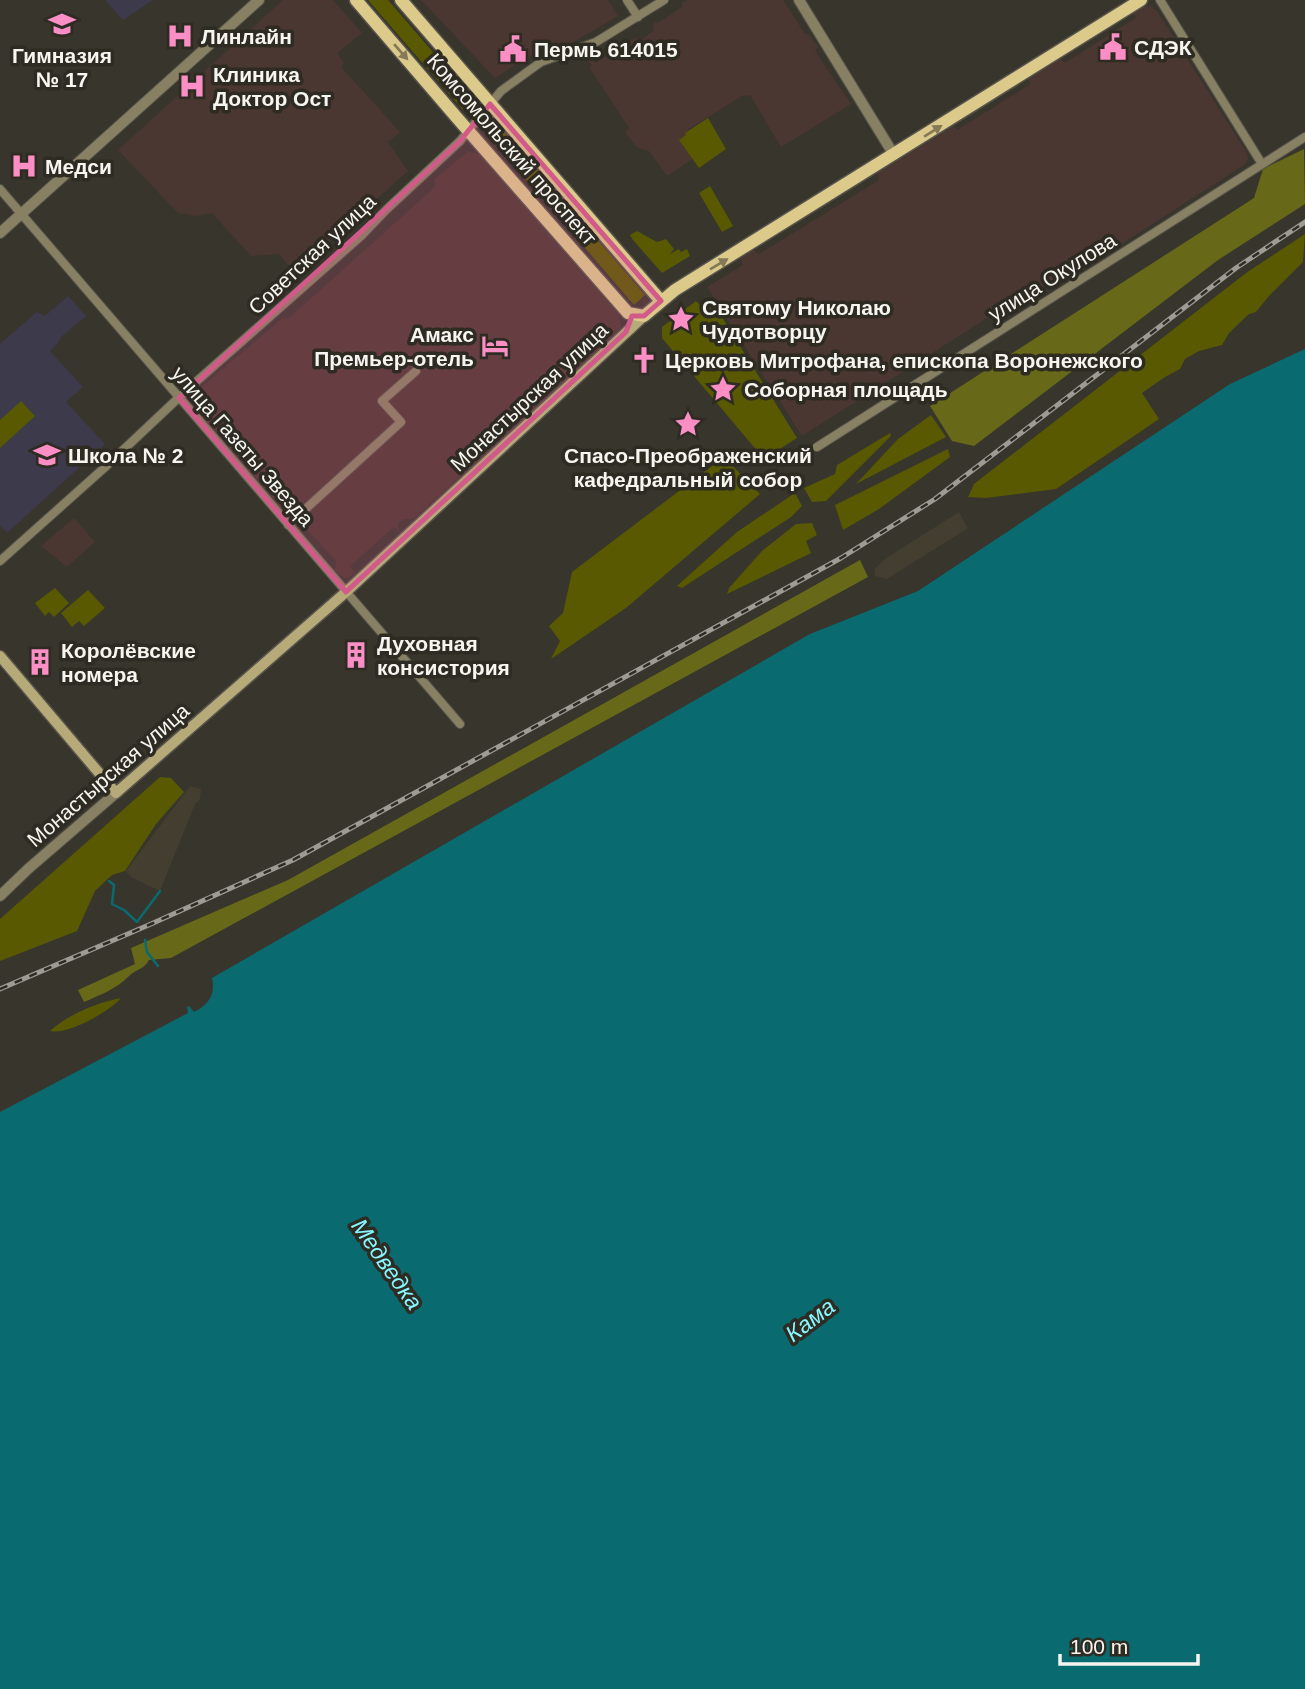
<svg xmlns="http://www.w3.org/2000/svg" width="1305" height="1689" font-family="Helvetica,sans-serif">
	<rect width="100%" height="100%" fill="#38352d"/>
	<path fill="#4b3731" d="M283,0H333L362,33L337,53L344,63L341,67L400,132L388,142L408,171L304,264L291,268L279,254L251,256L212,213L198,216L178,213L118,150Z
		M421,0H608L618,16L566,46L539,50L495,78Z
		M687,0H783L805,34H809L818,47L815,51L851,104L781,147L750,95L742,96L687,130L697,156L667,176L649,151L638,148L625,133L629,128L589,67L592,65L587,58H591L595,63L635,38L641,40L653,31L654,22L658,23L682,7V3Z
		M1151,6L1157,11L1247,153L1248,159L1244,165L1067,279L1059,277L1001,313L998,311L802,436L707,287L743,265L741,258L753,250L759,254L879,180L878,173L954,126L957,130L1031,84L1028,79L1060,59L1065,63L1137,17L1132,14L1142,7Z
		M468,151L479,154L619,315L621,327L504,436H498L488,446L490,449L413,519H404L398,524L399,532L394,527L350,566L355,573L348,578H344L335,570L336,561L293,514L286,513L214,427H211L193,405L192,395L283,318L288,319L435,187V179Z
		M74,518L95,542L67,567L41,546Z"/>
	<path fill="#443e31" d="M959,512L968,528L887,579L875,576L874,569L888,557Z
		M190,786L201,789L200,799L195,804L160,891L131,877L126,871Z"/>
	<path fill="#3c3a4b" d="M105,0H153L123,20Z
		M68,296L86,316L61,337L58,343L50,351L83,387L66,402L105,444L7,533L0,525V344L37,312L45,316Z"/>
	<path fill="#585900" d="M368,0H388L475,101L464,111Z
		M708,118L726,149L699,168L679,140L686,135L685,133Z
		M505,132L645,295L634,305L494,142Z
		M710,186L733,226L722,232L699,193Z
		M637,231L657,242L666,239L674,249L670,254L679,249L681,252L687,249L690,256L662,273L633,240L630,235Z
		M1305,234L1303,262L1269,296L1256,312L1249,314L1229,333L1222,345L1199,351L1185,359L1180,369L1165,377L1142,393L1159,419L1056,489L986,498L968,497L974,484L1246,273Z
		M696,301L702,307L717,309L797,438L764,459L662,338V327Z
		M21,401L35,416L0,448V420Z
		M931,415L946,437L856,484L898,439Z
		M890,433L891,436L826,501L812,502L804,488L835,474L837,465Z
		M948,449L950,457L879,509L843,530L835,505Z
		M724,457L760,494L626,608L551,659L560,641L549,626L563,613L572,572Z
		M795,493L802,506L791,517L682,588L677,586L737,532Z
		M812,523L817,535L806,541L811,553L727,594L729,588L762,551L796,524Z
		M55,588L69,603L54,617L49,612L45,616L35,603Z
		M88,590L105,608L84,626L79,621L72,627L61,613Z
		M160,777L171,778L184,792L156,824L125,871L112,875L95,891L77,931L0,961V919Z
		M121,998C109,1012 68,1035 50,1031C69,1014 96,1003 121,998Z"/>
	<path fill="#676818" d="M1304,149L1305,204L1218,260L974,446L952,441L930,406L1254,198L1263,169Z
		M860,560L868,577L171,958L149,960C144,970 135,969 128,977C116,989 100,995 84,1002L78,990L135,964L131,948L288,880Z"/>
	<path fill="#096b70" d="M1305,349V1689H0V1112L188,1013L187,1007L189,1006L194,1012C208,1005 216,995 212,978L810,634L918,591L1230,384Z"/>
	<g fill="none" stroke-linecap="round" stroke-linejoin="round">
		<path stroke="#096b70" stroke-width="2.5" d="M109,881L114,885L112,904L124,910L137,922L160,891
			M145,940L147,952L158,966"/>
		<defs>
			<path id="minor" d="M627,0L638,17
				M1160,0L1262,164
				M0,189L460,724
				M817,447L1305,137
				M288,525L401,422L382,401L416,371
				M0,561L103,469L189,388L361,236L387,209L460,141L501,91L541,62L596,42L664,0"/>
			<path id="tertiary" d="M799,0L894,155
				M0,233L259,0
				M0,896L28,869L116,793"/>
			<path id="secondary" d="M0,656L116,793L346,592L644,316"/>
			<path id="primary" d="M356,0L458,119L628,313L644,316L675,290L1141,0
				M401,0L661,301"/>
		</defs>
		<use href="#minor" stroke="#57544c" stroke-width="10"/>
		<use href="#tertiary" stroke="#57544c" stroke-width="12"/>
		<use href="#secondary" stroke="#57544c" stroke-width="13"/>
		<use href="#primary" stroke="#57544c" stroke-width="15"/>
		<use href="#minor" stroke="#888062" stroke-width="8"/>
		<use href="#tertiary" stroke="#888062" stroke-width="10"/>
		<use href="#secondary" stroke="#b7aa79" stroke-width="10"/>
		<use href="#primary" stroke="#dcca8b" stroke-width="12"/>
		<defs>
			<path id="rail" d="M0,989L151,924L293,860L841,558L935,499L1236,268L1305,222"/>
		</defs>
		<use href="#rail" stroke="#9d9b94" stroke-width="5"/>
		<use href="#rail" stroke="#2e2b23" stroke-width="2.5" stroke-dasharray="8" stroke-linecap="butt"/>
	</g>
	<defs><path id="oneway-solid" d="M-6-.8H1V-3.2L6.5 0L1 3.2V.8H-6Z" transform="scale(1.75)"/></defs>
	<g fill="#857a57">
		<use href="#oneway-solid" transform="translate(401 52) rotate(49)"/>
		<use href="#oneway-solid" transform="translate(933 131) rotate(-32)"/>
		<use href="#oneway-solid" transform="translate(719 264) rotate(-31)"/>
	</g>
	<path fill="#d25a88" fill-opacity="0.2" stroke="#d25a88" stroke-width="5" stroke-linejoin="round" d="M490,104L661,301L644,316H632L626,332L346,592L179,398L460,141Z"/>
	<defs>
		<symbol id="school-bare" viewBox="-9 -9 18 18"><path d="M0-5L7-2L0 1L-7-2ZM-4 1L0 2.5L4 1V4Q0 6-4 4Z" fill="#fb8fc5" stroke="#2e2b23" stroke-width="2.5" paint-order="stroke"/></symbol>
		<symbol id="hospital-bare" viewBox="-9 -9 18 18"><path d="M-5-5h3v3.5h4V-5h3V5h-3V1.5h-4V5h-3Z" fill="#fb8fc5" stroke="#2e2b23" stroke-width="2.5" paint-order="stroke"/></symbol>
		<symbol id="civic-bare" viewBox="-9 -9 18 18"><path d="M-.6-6.5H3V-4.5H.6V-3L4-1V1h2V6H-6V1h2V-1L-.6-3ZM-1.2 2.5V6h2.4V2.5Z" fill="#fb8fc5" stroke="#2e2b23" stroke-width="2.5" paint-order="stroke"/></symbol>
		<symbol id="sight-bare" viewBox="-9 -9 18 18"><path d="M0-6L1.8-2.2L6-1.7L2.9 1.2L3.7 5.4L0 3.3L-3.7 5.4L-2.9 1.2L-6-1.7L-1.8-2.2Z" fill="#fb8fc5" stroke="#2e2b23" stroke-width="2.5" paint-order="stroke"/></symbol>
		<symbol id="hotel-bare" viewBox="-9 -9 18 18"><path d="M-6-4.5h1.5V1H6V5H4.5V3h-9V5H-6ZM-4 0a1.8 1.8 0 1 1 3.6 0ZM.5 0V-2.5h3Q6-2.5 6 0Z" fill="#fb8fc5" stroke="#2e2b23" stroke-width="2.5" paint-order="stroke"/></symbol>
		<symbol id="church-bare" viewBox="-9 -9 18 18"><path d="M-1.2-6h2.4v3.5h3.3v2.4h-3.3V6h-2.4V-.1h-3.3v-2.4h3.3Z" fill="#fb8fc5" stroke="#2e2b23" stroke-width="2.5" paint-order="stroke"/></symbol>
		<symbol id="building-bare" viewBox="-9 -9 18 18"><path d="M-4-6H4V6H1V3H-1V6H-4ZM-2.5-4.3h1.7v1.8h-1.7ZM.8-4.3h1.7v1.8H.8ZM-2.5-1h1.7V.8h-1.7ZM.8-1h1.7V.8H.8Z" fill="#fb8fc5" stroke="#2e2b23" stroke-width="2.5" paint-order="stroke"/></symbol>
	</defs>
	<g fill-rule="evenodd">
		<use href="#school-bare" x="43" y="5" width="38" height="38"/>
		<use href="#hospital-bare" x="161" y="17" width="38" height="38"/>
		<use href="#civic-bare" x="1094" y="28" width="38" height="38"/>
		<use href="#civic-bare" x="494" y="30" width="38" height="38"/>
		<use href="#hospital-bare" x="173" y="67" width="38" height="38"/>
		<use href="#hospital-bare" x="5" y="147" width="38" height="38"/>
		<use href="#sight-bare" x="662" y="300" width="38" height="38"/>
		<use href="#hotel-bare" x="476" y="327" width="38" height="38"/>
		<use href="#church-bare" x="625" y="341" width="38" height="38"/>
		<use href="#sight-bare" x="704" y="370" width="38" height="38"/>
		<use href="#sight-bare" x="669" y="405" width="38" height="38"/>
		<use href="#school-bare" x="28" y="436" width="38" height="38"/>
		<use href="#building-bare" x="337" y="636" width="38" height="38"/>
		<use href="#building-bare" x="21" y="643" width="38" height="38"/>
	</g>
	<g text-anchor="middle" dominant-baseline="central" stroke-width="7" stroke-linejoin="round" paint-order="stroke">
		<g font-size="21" font-weight="bold" fill="#f7f5f0" stroke="#2e2b23" text-anchor="start">
			<text x="201" y="36">Линлайн</text>
			<text x="1134" y="47">СДЭК</text>
			<text x="534" y="49">Пермь 614015</text>
			<text x="62" y="55" text-anchor="middle">Гимназия<tspan x="62" dy="24">№ 17</tspan></text>
			<text x="213" y="74">Клиника<tspan x="213" dy="24">Доктор Ост</tspan></text>
			<text x="45" y="166">Медси</text>
			<text x="702" y="307">Святому Николаю<tspan x="702" dy="24">Чудотворцу</tspan></text>
			<text x="474" y="334" text-anchor="end">Амакс<tspan x="474" dy="24">Премьер-отель</tspan></text>
			<text x="665" y="360">Церковь Митрофана, епископа Воронежского</text>
			<text x="744" y="389">Соборная площадь</text>
			<text x="68" y="455">Школа № 2</text>
			<text x="688" y="455" text-anchor="middle">Спасо-Преображенский<tspan x="688" dy="24">кафедральный собор</tspan></text>
			<text x="377" y="643">Духовная<tspan x="377" dy="24">консистория</tspan></text>
			<text x="61" y="650">Королёвские<tspan x="61" dy="24">номера</tspan></text>
		</g>
		<g font-size="21" fill="#f7f5f0" stroke="#2e2b23">
			<text transform="translate(512 149) rotate(49)">Комсомольский проспект</text>
			<text transform="translate(312 254) rotate(-43)">Советская улица</text>
			<text transform="translate(1052 277) rotate(-32)">улица Окулова</text>
			<text transform="translate(529 397) rotate(-43)">Монастырская улица</text>
			<text transform="translate(243 446) rotate(49)">улица Газеты Звезда</text>
			<text transform="translate(108 775) rotate(-41)">Монастырская улица</text>
		</g>
		<g font-size="23" font-style="italic" fill="#86f7fe" stroke="#2e2b23">
			<text transform="translate(387 1264) rotate(55)">Медведка</text>
			<text transform="translate(810 1320) rotate(-37)">Кама</text>
		</g>
	</g>
	<path d="M1060 1654v10h138v-10" fill="none" stroke="#f7f5f0" stroke-width="3.5"/>
	<text x="1070" y="1654" font-size="21" fill="#f7f5f0" stroke="#2e2b23" stroke-width="5" paint-order="stroke">100 m</text>
</svg>
